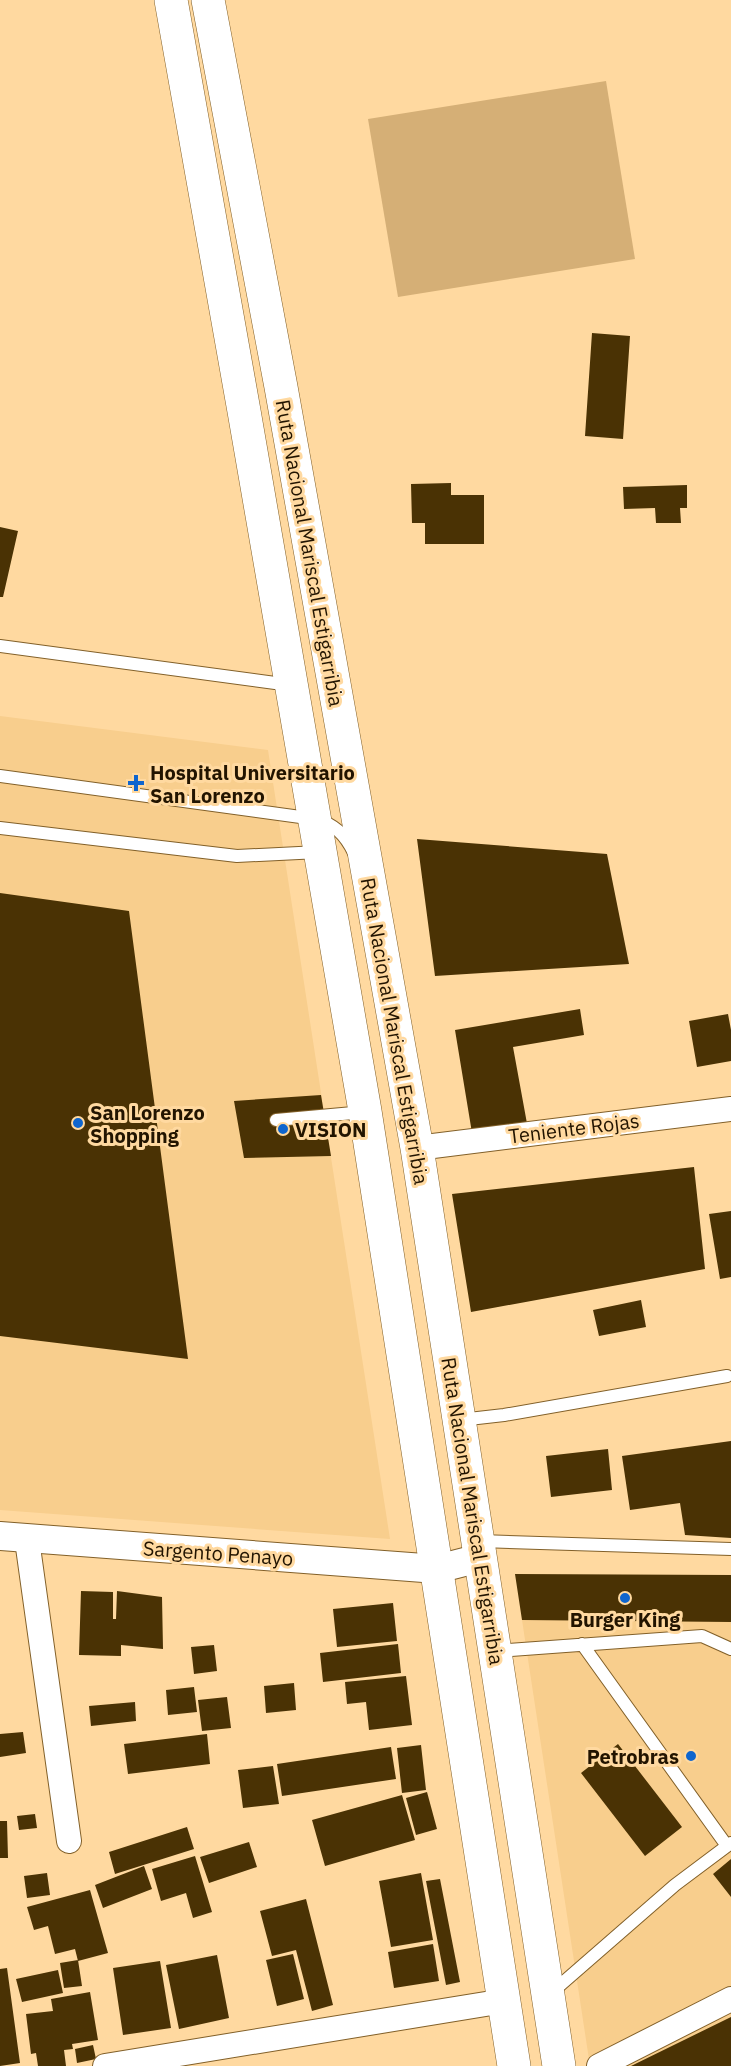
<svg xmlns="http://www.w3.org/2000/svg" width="731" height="2066" font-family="'IBM Plex Sans',sans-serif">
	<rect width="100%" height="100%" fill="#ffd9a0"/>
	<path fill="#f8ce8d" d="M0,716L268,750L390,1539L0,1510Z
		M731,1594V2066H590L522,1620Z"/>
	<path fill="#d5af76" d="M606,81L635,259L398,297L368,119Z"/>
	<path fill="#4a3204" d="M592,333L630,336L623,439L585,436Z
		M451,483V495H484V544H425V523H412L411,484Z
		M687,485V508H680L681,523H656L655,508L624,509L623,487Z
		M0,527L18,531L3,597H0Z
		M417,839L607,854L629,964L435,976Z
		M0,893L129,911L188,1359L0,1336Z
		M580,1009L584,1035L513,1047L528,1129L473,1139L455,1030Z
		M728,1014L731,1030V1061L697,1067L689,1021Z
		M321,1095L331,1156L244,1158L234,1101Z
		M694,1167L705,1269L471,1312L452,1194Z
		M731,1211V1277L720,1279L709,1214Z
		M641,1300L646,1327L599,1336L593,1310Z
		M731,1441V1538L685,1535L680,1503L630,1510L622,1456Z
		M608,1449L612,1490L551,1497L546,1456Z
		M515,1574L731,1575V1622L522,1620Z
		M81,1591L113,1592V1619H116L117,1591L162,1597L163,1649L121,1645V1656L79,1655Z
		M393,1603L397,1641L337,1647L333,1609Z
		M398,1644L401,1673L323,1682L320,1653Z
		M214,1645L217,1671L194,1674L191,1647Z
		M406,1676L412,1725L369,1730L366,1702L347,1704L345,1682Z
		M294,1683L296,1710L266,1713L264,1686Z
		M194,1687L197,1712L168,1715L166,1690Z
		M227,1697L231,1728L202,1731L198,1700Z
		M135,1702L136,1721L91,1726L89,1706Z
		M23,1732L26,1753L0,1757V1734Z
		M207,1734L210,1764L128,1774L124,1744Z
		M618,1744L682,1827L645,1856L581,1773Z
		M421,1745L426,1790L402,1793L397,1748Z
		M391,1747L396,1779L282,1796L277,1764Z
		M273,1766L279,1804L243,1808L238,1770Z
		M427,1792L437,1829L416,1835L406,1798Z
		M402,1795L415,1840L325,1866L312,1820Z
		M35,1814L37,1828L19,1830L17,1816Z
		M0,1821H7L8,1858H0Z
		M187,1827L194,1849L115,1874L109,1852Z
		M249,1842L257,1867L209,1883L200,1857Z
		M195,1856L212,1912L193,1918L186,1893L161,1901L152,1869Z
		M731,1859V1897L713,1874Z
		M144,1866L152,1889L103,1908L95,1885Z
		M47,1873L50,1895L27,1898L24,1876Z
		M421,1873L433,1940L391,1947L379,1881Z
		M440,1879L460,1982L446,1985L426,1881Z
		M90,1890L108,1953L78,1961L75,1949L55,1954L48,1926L34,1930L27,1907Z
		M306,1899L333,2005L312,2011L296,1950L272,1956L260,1911Z
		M433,1944L439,1981L394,1988L388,1952Z
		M293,1954L304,1999L277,2006L266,1960Z
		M217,1955L229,2018L179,2029L166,1965Z
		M78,1960L82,1986L64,1988L60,1963Z
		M160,1961L171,2028L123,2035L113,1968Z
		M7,1968L20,2063L0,2066V1969Z
		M58,1970L63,1993L22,2002L16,1979Z
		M90,1992L98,2040L72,2044L73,2049L64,2050L66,2066H38L36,2053L31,2054L26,2014L53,2011L51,1999Z
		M731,2017V2066H631Z
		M93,2045L96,2059L77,2063L75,2049Z"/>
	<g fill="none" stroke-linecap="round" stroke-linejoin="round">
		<defs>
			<path id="service" d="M0,646L290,685
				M0,776L315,819C334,824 345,834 354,853
				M0,828L237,856L319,852
				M276,1120L364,1112
				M460,1420L504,1415L727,1376
				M480,1541L731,1549
				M582,1644L727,1846
				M496,1651L702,1636L731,1649
				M551,1993L675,1885L731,1843"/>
			<path id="minor" d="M417,1148L731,1109
				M27,1540L69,1841
				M105,2066L504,2001
				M599,2066L731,1999"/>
			<path id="tertiary" d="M0,1536L437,1569L480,1558"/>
			<path id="trunk" d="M171,0L244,411L365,1111L514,2066
				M208,0L281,387L417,1148L559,2066"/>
		</defs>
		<use href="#service" stroke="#826029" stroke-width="14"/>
		<use href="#minor" stroke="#826029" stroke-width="26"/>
		<use href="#tertiary" stroke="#826029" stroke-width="30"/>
		<use href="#trunk" stroke="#826029" stroke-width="34"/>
		<use href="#service" stroke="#fff" stroke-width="12"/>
		<use href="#minor" stroke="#fff" stroke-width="24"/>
		<use href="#tertiary" stroke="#fff" stroke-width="28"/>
		<use href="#trunk" stroke="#fff" stroke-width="33"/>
	</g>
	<g fill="#0e65ce" stroke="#ffd9a0" stroke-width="2">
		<path d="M133 774h6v6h6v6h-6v6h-6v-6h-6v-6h6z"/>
		<circle cx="78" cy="1123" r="6"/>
		<circle cx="283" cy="1129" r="6"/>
		<circle cx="625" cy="1598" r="6"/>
		<circle cx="691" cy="1756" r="6"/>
	</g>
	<g text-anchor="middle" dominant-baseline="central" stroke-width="6" stroke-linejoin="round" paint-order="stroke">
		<g font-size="20" fill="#221400" stroke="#ffd9a0">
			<text transform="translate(310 553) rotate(80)">Ruta Nacional Mariscal Estigarribia</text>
			<text transform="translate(395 1031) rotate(80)">Ruta Nacional Mariscal Estigarribia</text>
			<text transform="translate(574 1128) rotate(-7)">Teniente Rojas</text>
			<text transform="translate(473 1511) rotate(81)">Ruta Nacional Mariscal Estigarribia</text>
			<text transform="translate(218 1553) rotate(4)">Sargento Penayo</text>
		</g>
		<g font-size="20" font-weight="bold" fill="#221400" stroke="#ffd9a0" text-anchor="start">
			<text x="150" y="772">Hospital Universitario<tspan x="150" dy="23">San Lorenzo</tspan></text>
			<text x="90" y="1112">San Lorenzo<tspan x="90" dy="23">Shopping</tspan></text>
			<text x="295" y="1129">VISION</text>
			<text x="625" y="1619" text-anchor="middle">Burger King</text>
			<text x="679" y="1756" text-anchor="end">Petrobras</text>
		</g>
	</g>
</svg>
